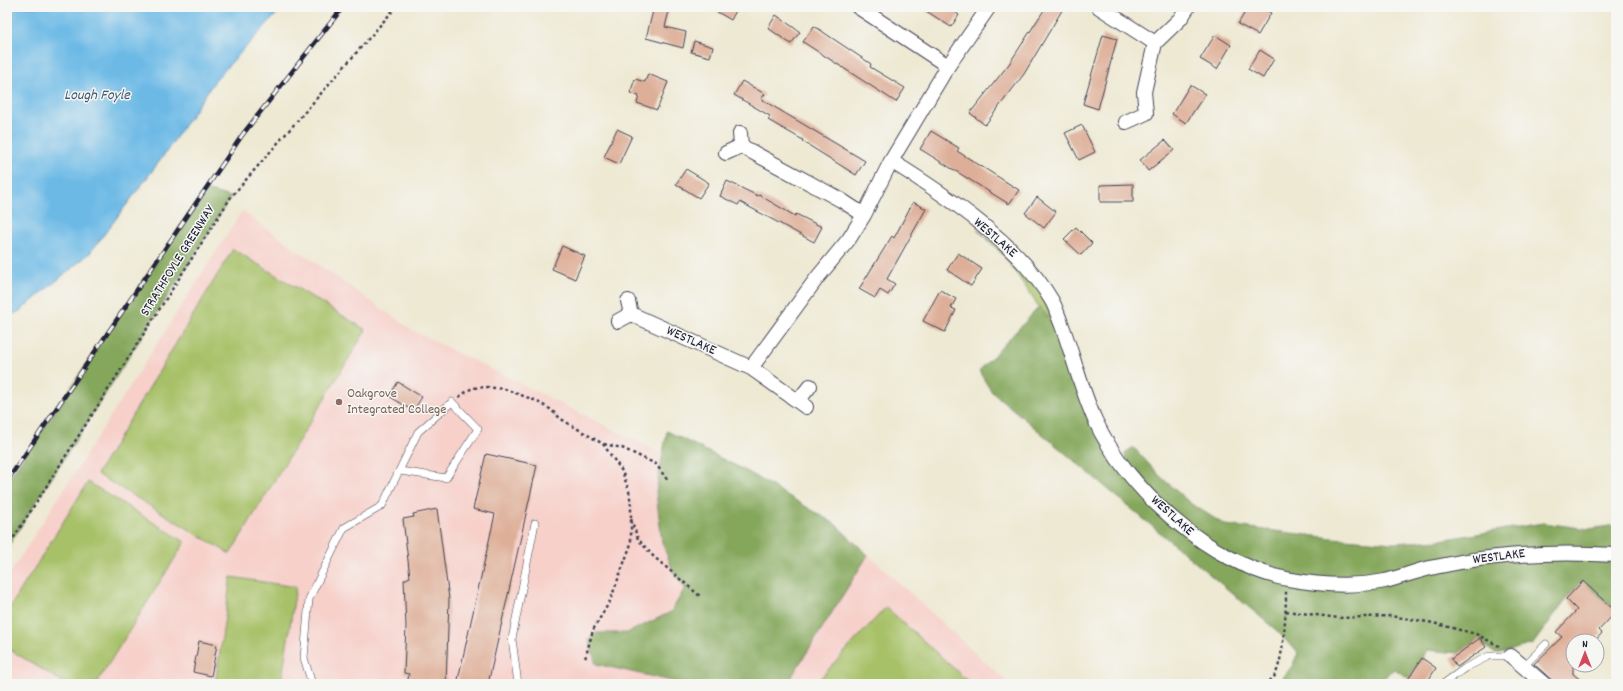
<svg xmlns="http://www.w3.org/2000/svg" width="1623" height="691" font-family="Dekko,sans-serif">
	<rect width="100%" height="100%" fill="#f6f6f2"/>
	<filter id="ink" filterUnits="userSpaceOnUse"><feTurbulence type="fractalNoise" baseFrequency=".025" numOctaves="2"/><feDisplacementMap in="SourceGraphic" scale="8" xChannelSelector="R" yChannelSelector="G"/><feConvolveMatrix kernelMatrix="1 2 1 2 8 2 1 2 1" color-interpolation-filters="sRGB"/></filter>
	<filter id="wash" filterUnits="userSpaceOnUse"><feTurbulence type="fractalNoise" baseFrequency=".012" numOctaves="4" result="noise"/><feDisplacementMap in="SourceGraphic" scale="16" xChannelSelector="R" yChannelSelector="G"/><feGaussianBlur stdDeviation="0.9" result="paint"/><feColorMatrix in="noise" values="0 0 0 0 0 0 0 0 0 0 0 0 0 0 0 0 0 1.4 0 .05"/><feComposite in="paint" operator="in"/></filter>
	<g filter="url(#wash)">
		<rect width="100%" height="100%" fill="#eee9d3"/>
		<path fill="#f7d0ca" d="M242,211L412,330L705,475L835,524L1009,684H7V578Z"/>
		<path fill="#a7c167" stroke="#647251" d="M976,228L1020,266L1042,296L1058,330L1039,307L1006,258Z
			M233,249L366,330L230,554L97,474Z
			M88,482L185,542L96,684H66L7,648V612Z
			M231,577L296,587L281,684H215Z
			M886,607L971,684H815Z"/>
		<path fill="#85a75c" stroke="#54644c" d="M205,190L231,197L7,548V481Z
			M1039,307L1068,341L1081,382L1126,470L1125,453L1133,447L1161,477L1190,503L1225,525L1332,538L1394,543L1440,540L1543,523L1589,529L1616,525V611L1582,581L1566,599L1533,644L1496,654L1486,647L1480,638L1458,653L1427,650L1409,678L1394,669L1377,684H1278L1292,666L1298,653L1276,630L991,391L979,371Z
			M667,431L750,473L835,524L868,555L787,684H685L596,664L589,640L596,633H627L671,612L685,588L673,571L662,542L656,492Z"/>
		<path fill="#6cb9e6" stroke="#476e90" d="M7,7H283L216,79L162,158L90,253L20,311L7,317Z"/>
		<g id="blocks">
			<path fill="#deaf98" d="M654,7H670L665,27L686,32L683,48L646,38Z
				M709,7H738L731,20Z
				M920,7H948L959,15L951,27Z
				M1046,7H1064L1024,74L985,125L970,113L1009,64Z
				M1248,7H1261L1271,13L1258,35L1238,24Z
				M776,15L800,32L791,44L768,28Z
				M814,26L871,64L870,67L905,88L896,102L803,42Z
				M1103,35L1117,39L1098,109L1083,104Z
				M1215,35L1231,45L1217,69L1200,59Z
				M694,41L713,47L710,57L691,52Z
				M1260,50L1274,59L1263,78L1248,69Z
				M648,74L668,82L657,110L637,103L639,96L630,93L635,79L645,82Z
				M742,81L765,94L761,99L865,161L856,175L802,141L803,140L768,120L770,116L734,95Z
				M1190,85L1205,94L1186,123L1172,114Z
				M1082,125L1095,152L1079,160L1065,133Z
				M617,129L632,136L619,164L604,157Z
				M931,131L959,148L957,151L1019,190L1009,204L920,149Z
				M1165,140L1174,150L1148,171L1140,160Z
				M686,169L709,183L699,198L676,184Z
				M727,181L758,196L759,195L795,216L796,214L822,227L814,242L740,202L738,205L720,196Z
				M1133,184V202H1100V185Z
				M1037,197L1056,212L1044,228L1025,213Z
				M913,202L926,209L887,279L895,284L888,295L880,290L875,298L859,289L892,236L894,238Z
				M1076,227L1092,243L1081,255L1064,239Z
				M562,246L585,256L575,279L552,269Z
				M958,253L982,269L971,286L947,270Z
				M940,290L956,299L951,308L956,310L945,332L923,321Z
				M398,382L422,397L413,411L389,396Z
				M486,454L537,465L488,684H457L495,514L473,509Z
				M437,509L449,599L446,684H407L409,674L404,673L406,626L404,580L410,577L403,519L414,517L413,514Z
				M1583,581L1616,612L1599,630L1602,633L1595,641H1573V674L1586,684H1556L1534,664L1562,637L1556,632L1577,610L1566,599Z
				M1480,638L1486,647L1457,667L1451,659Z
				M199,641L217,645L211,676L193,672Z
				M1422,658L1436,668L1426,684H1405Z"/>
		</g>
	</g>
	<g filter="url(#ink)">
		<use href="#blocks" fill-opacity="0" stroke="#414052" stroke-width="1"/>
		<g fill="none" stroke-linecap="round" stroke-linejoin="round">
			<defs>
				<path id="service" d="M1523,667L1546,644
					M312,684L304,658L309,599L344,528L382,506L418,432L452,402L478,429L446,478L400,471
					M518,684L512,639L535,523
					M1443,684L1465,668L1489,656H1511"/>
				<path id="minor" d="M858,7L948,66
					M1099,7L1155,43
					M1126,122L1146,113L1144,92L1155,43L1180,19L1188,7
					M741,146L841,200L864,215
					M726,153L741,146L740,133
					M891,161C946,195 1020,245 1052,301C1056,308 1058,316 1061,323C1073,355 1081,389 1095,420C1127,490 1211,564 1287,579C1319,585 1353,587 1385,581C1402,577 1418,570 1435,567C1495,554 1554,551 1616,555
					M628,301L631,314L751,368L806,407
					M618,321L631,314
					M751,368L817,278L849,239L864,215L891,161L948,66L989,7
					M798,401L810,386
					M1511,656L1544,684"/>
			</defs>
			<use href="#service" stroke="#414052" stroke-width="8"/>
			<use href="#minor" stroke="#414052" stroke-width="16"/>
			<path stroke="#414052" stroke-width="2.5" stroke-dasharray="3 3" stroke-linecap="butt" d="M459,397L472,388L486,387L505,389L534,400L550,409L561,419L603,444L622,471L629,491L631,505V544L610,601L593,630L585,659
				M604,444L622,448L656,464L668,481
				M631,519L638,539L653,556L701,597
				M7,548L231,197L396,7
				M1286,611L1339,618L1391,616L1433,623L1476,634L1499,646
				M1264,684C1267,682 1272,680 1274,677C1284,660 1286,612 1286,591"/>
			<use href="#service" stroke="#fff" stroke-width="7"/>
			<use href="#minor" stroke="#fff" stroke-width="14"/>
			<defs>
				<path id="rail" d="M7,481L243,134L343,7"/>
			</defs>
			<use href="#rail" stroke="#22223b" stroke-width="4.5"/>
			<use href="#rail" stroke="#f6f6f2" stroke-width="3" stroke-dasharray="9" stroke-linecap="butt"/>
		</g>
	</g>
	<circle fill="#8d6e63" stroke="#f6f6f2" stroke-width="1.5" cx="339" cy="402" r="4"/>
	<g text-anchor="middle" dominant-baseline="central" stroke-width="3" stroke-linejoin="round" paint-order="stroke">
		<g font-size="14" fill="#22223b" stroke="#f6f6f2">
			<text transform="translate(995 238) rotate(41)">WESTLAKE</text>
			<text transform="translate(178 261) rotate(-58)">STRATHFOYLE GREENWAY</text>
			<text transform="translate(691 341) rotate(24)">WESTLAKE</text>
			<text transform="translate(1172 516) rotate(42)">WESTLAKE</text>
			<text transform="translate(1499 557) rotate(-7)">WESTLAKE</text>
		</g>
		<g font-size="14" fill="#785e54" stroke="#f6f6f2" text-anchor="start">
			<text x="347" y="394">Oakgrove<tspan x="347" dy="16">Integrated College</tspan></text>
		</g>
		<g font-size="15" font-style="italic" fill="#3c5777" stroke="#f6f6f2">
			<text x="97" y="96">Lough Foyle</text>
		</g>
	</g>
	<rect width="1623" height="691" fill="none" stroke="#f6f6f2" stroke-width="24"/>
	<g transform="translate(1585 653)"><circle r="19" fill="#f6f6f2" stroke="#a1a1a9"/>
	<path d="M0-3L7 15L0 10L-7 15Z" fill="#d1495b"/>
	<text y="-6" font-size="11" font-weight="bold" text-anchor="middle" fill="#22223b">N</text>
	</g>
</svg>
